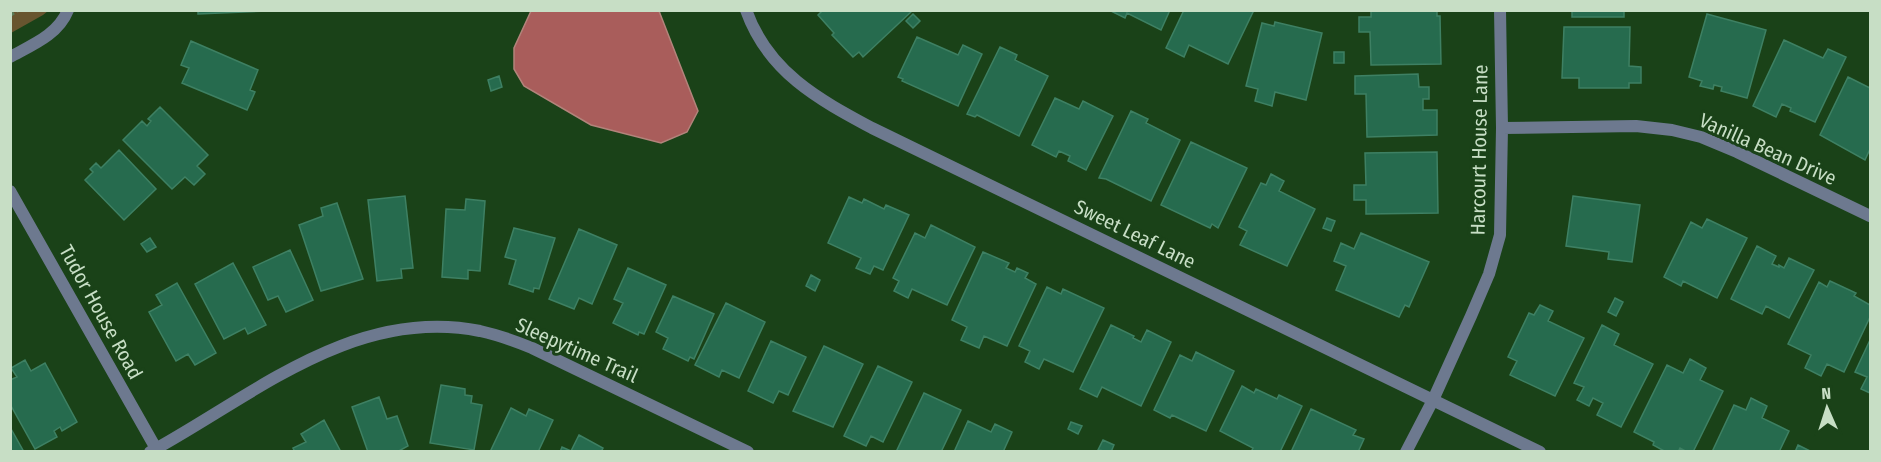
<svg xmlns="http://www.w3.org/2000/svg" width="1881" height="462" font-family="'Fira Sans Condensed',sans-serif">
	<rect width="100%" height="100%" fill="#1a4218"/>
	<path fill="#68552f" d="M11,10H48V11L43,15L11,33Z"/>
	<path fill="#a95d5b" stroke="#b2847b" stroke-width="1.5" d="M531,11H659L698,111L687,132L661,143L591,125L524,86L514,69V48Z"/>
	<path fill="#266b4e" stroke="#3e8063" stroke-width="1.5" d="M198,10H268V11L198,14Z
		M823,10H912V11L863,57L859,52L853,57L832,35L834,33L818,15Z
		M1109,10H1170L1161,30L1127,13L1125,18Z
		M1184,10H1254L1228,64L1189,45L1184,57L1166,48Z
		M1371,10H1437V16H1440L1441,64L1371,65L1370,32H1359V17H1371Z
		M1572,10H1624V17H1572Z
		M913,14L920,21L913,28L906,21Z
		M1707,14L1766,30L1747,98L1721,91L1722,87L1714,85L1713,89L1700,86L1702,81L1689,77Z
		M1275,22L1322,33L1306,100L1275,92L1272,106L1255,101L1258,89L1246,86L1262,23L1274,26Z
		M1564,27H1630L1629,66L1641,67V83H1629V88H1579V78H1562Z
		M917,37L958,55L963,45L982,54L958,106L902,81L903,79L898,77Z
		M1784,40L1823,58L1828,49L1846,57L1815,122L1790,111L1791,108L1782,104L1776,117L1753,106Z
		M191,41L258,70L250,90L255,92L247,110L182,83L189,68L181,65Z
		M1000,47L1017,55L1015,60L1048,76L1019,136L977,115L975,117L967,114Z
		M1334,52H1344V63H1334Z
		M1418,74L1419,87H1429V99H1423V110H1437V135L1367,137L1366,94H1355V76Z
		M499,76L502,87L491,91L488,80Z
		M1848,77L1870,88V149L1865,160L1820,135Z
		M1055,98L1079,109L1083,101L1113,116L1086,170L1068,161L1070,156L1059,151L1056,157L1032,145Z
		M160,107L208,155L197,166L205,174L194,185L185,177L172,189L123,140L142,121L147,126L151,121L148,119Z
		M1131,111L1148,119L1146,123L1180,140L1151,201L1106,179L1099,178Z
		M1191,142L1247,168L1218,228L1212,224L1210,228L1161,205Z
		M119,150L156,189L124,220L85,180L93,172L90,169L96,163L101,168Z
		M1437,152L1438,213L1366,214V200H1354V185H1366L1365,153Z
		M1271,174L1284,181L1279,191L1315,209L1287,266L1240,245L1247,231L1239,227L1261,183L1266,185Z
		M405,196L413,268L401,269L402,278L377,281L368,200Z
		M1573,196L1640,205L1632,262L1608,259L1609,252L1566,246Z
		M849,197L862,203L864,199L884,209L886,205L909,215L883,270L874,266L870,274L856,268L861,258L828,243Z
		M466,199L485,201L480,271L468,270V279L442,277L446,209L465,210Z
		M337,203L363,279L321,291L299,225L323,216L321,208Z
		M1327,218L1335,221L1331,231L1323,228Z
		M1707,219L1747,238L1717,298L1683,281L1681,286L1664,277L1691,222L1702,228Z
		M931,225L975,247L947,305L912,289L908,298L894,291L899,281L893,278L915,233L925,238Z
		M514,228L555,238L539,289L534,288L533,292L509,284L516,260L505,257Z
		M579,229L617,245L592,304L579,298L574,309L549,299Z
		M1361,233L1429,262L1409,307L1405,305L1399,317L1336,290L1346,266L1334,261L1341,243L1354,249Z
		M150,238L156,247L147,252L141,244Z
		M1757,246L1776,256L1772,264L1779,267V265L1784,268L1789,258L1814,270L1789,318L1766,306L1762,314L1731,299Z
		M290,250L313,300L286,312L278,296L268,300L253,267Z
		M983,252L1009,263L1006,268L1015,272L1017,268L1028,273L1025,278L1036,284L1007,346L984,336L979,348L961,340L967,327L952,320Z
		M233,263L266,325L248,334L245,328L224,339L195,284Z
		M628,268L666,285L644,334L639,332L638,335L613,323L623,303L614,299Z
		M811,275L820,280L815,291L806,286Z
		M1830,281L1856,293L1854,296L1870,305V317L1844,372L1827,364L1821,376L1805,368L1811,355L1788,344L1819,282L1827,287Z
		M177,283L216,353L195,365L188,354L176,361L149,312L162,305L156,295Z
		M1047,287L1061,294L1063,289L1104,308L1073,372L1044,359L1039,369L1025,362L1030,351L1019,346Z
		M673,296L714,314L694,359L690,357L688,361L663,349L668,338L656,332Z
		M1615,298L1623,302L1616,316L1608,312Z
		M726,303L765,322L739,378L722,370L719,377L695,365Z
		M1540,305L1553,311L1548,321L1584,338L1555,396L1510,375L1517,361L1508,357L1529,313L1534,315Z
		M1111,325L1134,336L1133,338L1141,342L1147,330L1171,342L1141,406L1102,387L1097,397L1080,389Z
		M1602,325L1619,334L1614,345L1653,364L1621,427L1597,415L1603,403L1593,398L1589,406L1577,400L1584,387L1574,383Z
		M1870,340V393L1861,389L1867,377L1855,372Z
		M771,341L806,357L788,395L779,391L773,403L748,391Z
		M824,346L863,364L833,427L793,411Z
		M1196,352L1234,371L1206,431L1172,415L1170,418L1154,410L1180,355L1192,361Z
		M1690,359L1706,368L1700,380L1723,391L1693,452H1687L1680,448L1678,452H1666L1653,445L1654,442L1634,432L1667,365L1683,373Z
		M25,360L31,371L45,363L77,422L62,431L60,427L54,431L57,437L35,449L10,404V380L17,377L11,368Z
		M878,366L912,382L883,442L871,436L866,446L844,436Z
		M441,385L465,389V395L472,396L471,403L482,405L474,450L430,443Z
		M1242,386L1254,393L1256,389L1277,399L1279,395L1302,406L1280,452H1251L1253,448L1220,431Z
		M924,393L961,410L941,452H896Z
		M379,397L387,419L397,416L408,446L397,452H368L352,407Z
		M1751,398L1767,406L1762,418L1789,431L1779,452H1712L1734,405L1746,410Z
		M511,408L526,416L529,409L553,420L538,452H490Z
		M1311,409L1356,430L1353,435L1364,439L1358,452H1291Z
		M324,420L341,452H295L293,448L306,442L301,434Z
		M968,421L991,432L995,424L1012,432L1003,452H954Z
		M1071,422L1082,426L1078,434L1068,429Z
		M10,427L24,452H10Z
		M579,435L603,448L601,452H560L562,447L571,451Z
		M1103,440L1114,445L1111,452L1098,450Z
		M1798,445L1812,452H1795Z"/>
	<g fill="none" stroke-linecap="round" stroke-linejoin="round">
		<path stroke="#5b7c59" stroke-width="4" stroke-dasharray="4.5 3" stroke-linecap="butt" d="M10,15L18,10"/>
		<path stroke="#6d798f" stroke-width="12" d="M746,10C768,72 818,99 872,128L1540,452
			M1502,128L1636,126L1672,130L1701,137L1737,152L1870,216
			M150,452C253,396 354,306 480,331C498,335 515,341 532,348L748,452
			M1406,452L1433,400L1471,316L1489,274L1500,235L1502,128L1500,10"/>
		<path stroke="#6d798f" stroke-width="12" d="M10,57C32,45 58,35 68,10
			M10,191L158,452"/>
	</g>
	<g text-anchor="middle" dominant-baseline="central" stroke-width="6" stroke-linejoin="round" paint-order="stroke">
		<g font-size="20" fill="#c7dec5" stroke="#1a4218">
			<text transform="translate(1768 149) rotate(24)">Vanilla Bean Drive</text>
			<text transform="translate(1479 150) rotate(-89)">Harcourt House Lane</text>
			<text transform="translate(1135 234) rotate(26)">Sweet Leaf Lane</text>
			<text transform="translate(101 312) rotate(61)">Tudor House Road</text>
			<text transform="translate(577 350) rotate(24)">Sleepytime Trail</text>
		</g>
	</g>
	<rect width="1881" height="462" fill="none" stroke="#c7dec5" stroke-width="24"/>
	<g transform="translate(1827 408) rotate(357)" stroke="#1a4218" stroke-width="4.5" paint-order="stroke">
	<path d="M0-4.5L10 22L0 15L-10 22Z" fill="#c7dec5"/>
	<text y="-9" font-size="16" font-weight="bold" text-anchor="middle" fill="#c7dec5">N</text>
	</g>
</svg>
